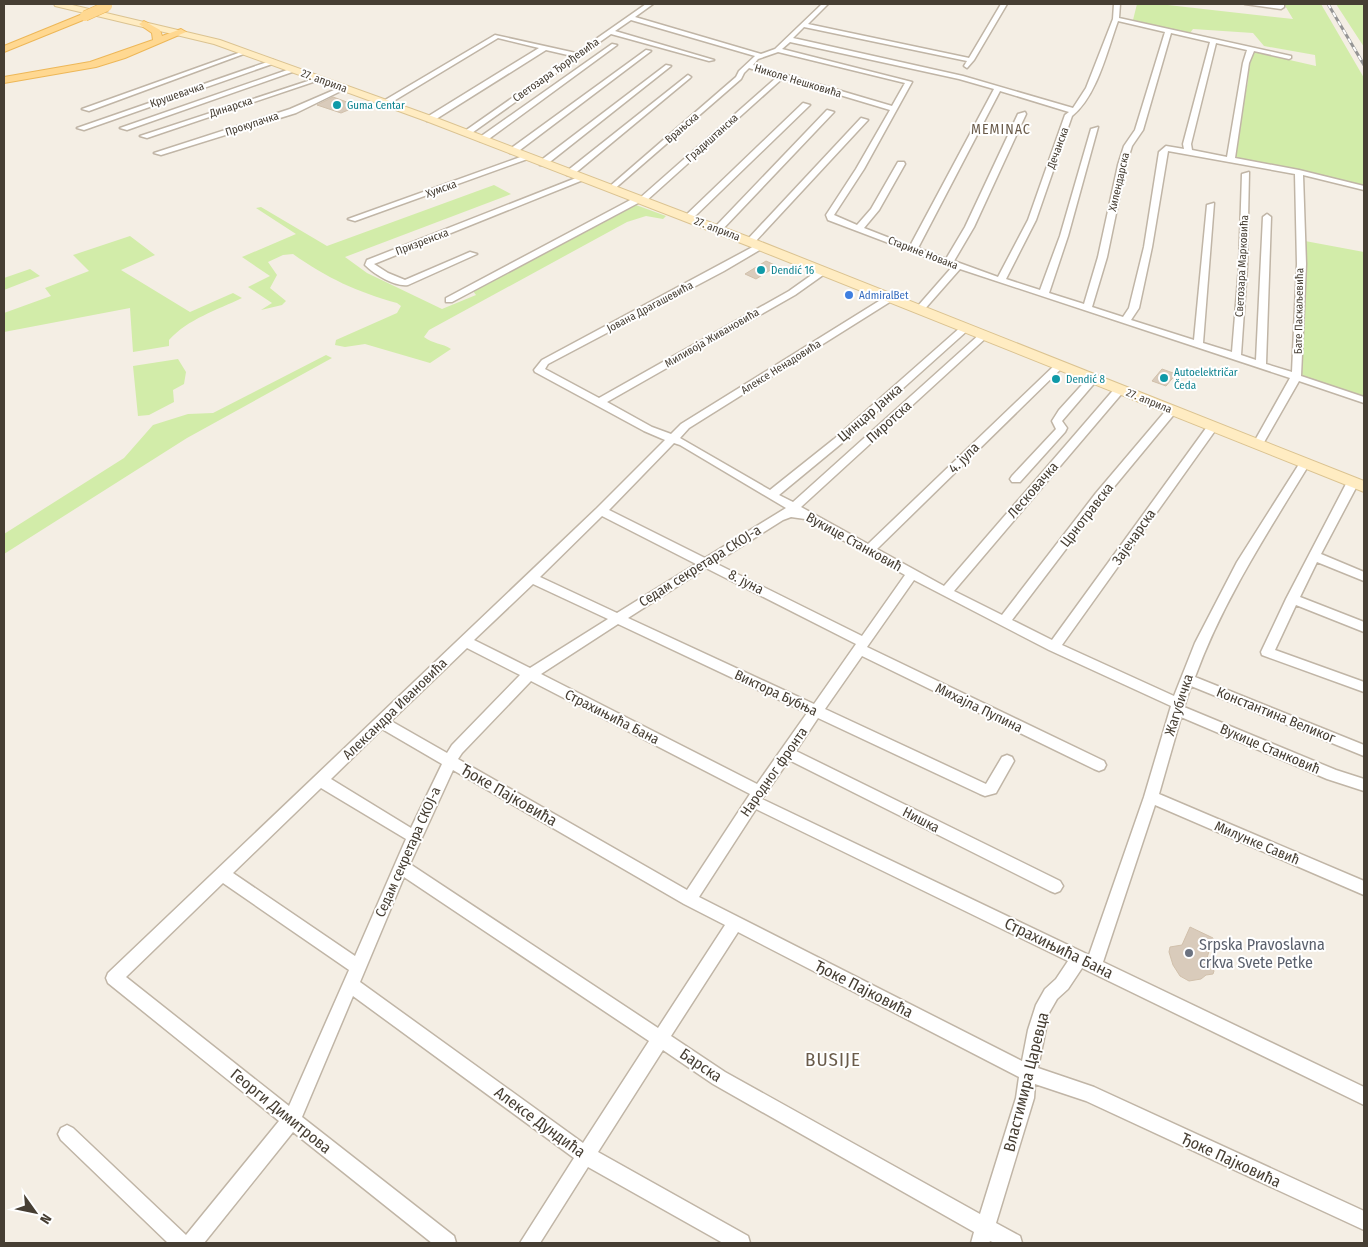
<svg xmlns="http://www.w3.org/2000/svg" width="1368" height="1247" font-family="'Fira Sans Condensed',sans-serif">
	<rect width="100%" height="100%" fill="#f4eee4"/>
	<path fill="#d2eca9" d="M1137,4H1159L1293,19L1284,4H1321L1364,78V186L1236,158L1233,155L1248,81L1249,63L1254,52L1316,66L1315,55L1264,46L1253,33L1193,29L1190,33L1133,20Z
		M1336,4H1364V47Z
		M494,185L511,194L345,257L367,273L442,309L476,295L473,291L636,205L666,216L663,219L646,216L627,222L429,330L424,337C433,344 442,343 451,349L430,363L365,344L345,347L335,345L336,340L397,313L401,306L397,303C357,292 327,278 293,254L283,255L268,262L277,275L270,288L286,301L282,305L261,310L272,303L248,287L270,276L242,257L296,234L256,208L261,207L327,246Z
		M130,236L155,255L121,270L190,312L233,293L242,298C217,310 188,319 169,340V346L133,352L130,308L4,332V313L51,296L45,288L89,271L73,255Z
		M1305,241L1364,252V398L1302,377Z
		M30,269L40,276L4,290V278Z
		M326,355L332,358L187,438L4,554V534L124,458L153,425L188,414L213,413Z
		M178,359L186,372L184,384L173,390L174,402L149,415L138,416L133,366Z"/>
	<path fill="#d9cbbb" stroke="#d1c0ab" d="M333,97L358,106L341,113L317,105Z
		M766,261L777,266L756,279L745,274Z
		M1162,369L1176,374L1166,386L1152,381Z
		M1190,927L1213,938L1207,958L1214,971L1213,974L1206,975L1201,979L1189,981L1180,976L1173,965L1169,952L1170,947L1182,945Z"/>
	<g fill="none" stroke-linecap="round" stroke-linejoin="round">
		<defs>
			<path id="minor" d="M646,4H653L635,17L761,54L775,49L822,4H828L808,24L969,58L1001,4H1007L974,60L967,68L964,66L967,61L804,27L793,38L963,76L1073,108L1086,88L1113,19L1114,4H1120L1119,18L1291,56V58L1289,59L1254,51L1249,63L1235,158L1299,170L1364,186V190L1303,175L1306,264L1301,376L1364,397V403L1299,381L1263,444L1258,447L1253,444L1290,378L960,269L923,311H917V307L952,267L828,220L826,215L856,169L890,110L783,78L645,202H640L452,302H446V298L636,197H641L777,77L749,68L744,73L741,79L612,191L608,189L609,187L736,77L739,71L755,56L631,20L615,31L714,60L709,61L611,34L469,135L462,133L572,56L546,50L433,121H427V117L539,48L498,38L387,105L380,103L495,35L576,53ZM1118,21L1165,32L1135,130L1124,146L1118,165L1098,257L1084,304L1049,293L1068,236L1098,127L1091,129L1060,236L1040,290L1006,279L1036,220L1072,116C1097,96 1107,51 1118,21ZM1171,33L1210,42L1183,144L1184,149L1166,146L1159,152L1144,247L1129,308L1123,317L1092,307L1107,257L1126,165L1132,146L1143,130ZM790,42L959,79L994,89L910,246L864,228L879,210L905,164L904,162H898L871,209L857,225L834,215L864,169L912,82L782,49ZM1216,43L1247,50L1243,63L1227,157L1192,150L1191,144ZM778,52L905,83L892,106L753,65L758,59ZM1000,91L1069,112L1065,115L1028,220L998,277L954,261L974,227L1026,114L1025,112L1018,114L965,227L946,259L918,248ZM1168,151L1295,174L1297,264L1292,372L1266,364L1271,217L1267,214L1263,217L1256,360L1241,355L1247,267L1249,172L1242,174L1239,267L1232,352L1203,343L1214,203L1207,205L1194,340L1131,320L1139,308L1152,247Z
				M1245,4H1284V7L1281,9Z
				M612,44L617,45L486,141H480V137Z
				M646,50L651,51L516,153H510V149Z
				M244,51L249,52L89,111L82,109Z
				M273,60L276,62L275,63L84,130L77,128Z
				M666,65L671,66L546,165H540V161Z
				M293,68L295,69V71L127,130L120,128Z
				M688,75L691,77L690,78L573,175H567V171Z
				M317,78L322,79L147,138L140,136Z
				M341,87L347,88L296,113L161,155L154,153L290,109Z
				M803,103L810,105L691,220H685V216Z
				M827,110L834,112L721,231H715V227Z
				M861,118L868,120L753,244H747V240Z
				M526,155L533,157L355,221L348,219Z
				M581,176L588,178L374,264L388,273L405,280L470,252L477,254L408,285C395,287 374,274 365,265L367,260Z
				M760,243L763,244V248L724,271L548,364L545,369L599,398L789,291L820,269H826V273L795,295L607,402L652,427L671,434L681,424L887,296H893V300L689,428L680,438L770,490L834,439L962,326H968V330L842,443L779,495L793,502L981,333H987V337L801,507L868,544L1057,363H1063V367L877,549L944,586L1116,387H1124V391L954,591L1002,615L1096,493L1168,408H1176L1177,410L1176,412L1104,499L1012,620L1052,640L1209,424H1217L1218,426L1217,428L1062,645L1174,696L1195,643L1237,562L1301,461L1305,460L1310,463C1268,532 1223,600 1195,677L1364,745V756L1191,686L1184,707L1336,770L1364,779V791L1327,779L1181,717L1159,794L1364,881V895L1155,805L1103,962L1364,1087V1105L1082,968L1068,989L1057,999L1049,1013L1038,1068L1094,1087L1364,1211V1230L1086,1101L1035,1084L1034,1098L996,1223L1020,1236L1022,1243H995L990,1241L989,1243H971L974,1232L713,1084L663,1050L598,1152L748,1236L750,1243H723L588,1167L540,1243H520L574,1158L353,996L302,1117L454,1236L456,1243H432L293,1132L204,1243H168L61,1140L58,1134L61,1128L67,1125L73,1128L186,1235L279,1121L108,983L106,978L108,973L597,508L665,440L644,431L535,372L534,370L542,360ZM674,443L680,445L786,508L705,558L609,510ZM602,516L696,564L617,613L540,577ZM791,517L805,519L905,575L862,636L715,563L783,520ZM706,568L856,644L814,704L628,618ZM914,580L1049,650L1171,706L1144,797L1089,955L762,799L789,760L1050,891L1055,893L1060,891L1063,886L1060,881L796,751L818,718L980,794L985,796L996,793L1014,761L1012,757L1007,755L1002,757L986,784L825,709L862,656L1094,769L1099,771L1104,769L1106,765L1104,761L867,647ZM533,584L608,619L530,668L474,640ZM618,624L807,713L757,784L541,674ZM467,648L520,675L452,745L447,753L391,721ZM531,681L750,794L687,890L458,759L462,753ZM382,729L442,764L411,828L331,779ZM453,770L684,904L725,925L658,1028L410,864ZM321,788L406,839L355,956L233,873ZM756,809L1068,961L1056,979L1045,989L1036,1005L1028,1030L1022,1061L699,897ZM404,877L649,1041L583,1143L360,982ZM223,883L349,970L289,1106L126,977ZM738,932L1019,1077L1016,1098L980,1214L725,1072L671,1036Z
				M1093,376L1098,379L1062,421L1067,428L1065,432L1020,482H1012L1010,479L1012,476L1056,429L1052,421L1059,410L1089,377Z
				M1353,478L1359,482L1321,554L1364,572V581L1317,562L1300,597L1364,622V632L1296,605L1275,650L1364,682V692L1262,655L1261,652L1286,599L1347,482Z"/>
			<path id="secondary" d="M54,4H68L220,40L434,117L754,239L1364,481V492L746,245L426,121L214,44L55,6Z"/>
			<path id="primary" d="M85,13L88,14V18L4,52V46Z
				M144,21L160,30L162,36L181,29L186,32L125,58L96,67L4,83V77L90,62L153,40L152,33L139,24Z"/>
		</defs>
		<use href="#minor" stroke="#c0b5a6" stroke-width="3"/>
		<use href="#secondary" stroke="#dbc391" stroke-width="2"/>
		<use href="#primary" stroke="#edb758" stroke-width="2"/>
		<use href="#minor" fill="#fff" fill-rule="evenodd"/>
		<use href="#secondary" fill="#ffecc2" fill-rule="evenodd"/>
		<use href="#primary" fill="#ffd891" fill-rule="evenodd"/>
		<defs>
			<path id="rail" d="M1328,4L1364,65"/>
		</defs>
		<use href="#rail" stroke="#959595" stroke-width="3"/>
		<use href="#rail" stroke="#fff" stroke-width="2" stroke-dasharray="5" stroke-linecap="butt"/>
		<defs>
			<path id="primary-bridge" d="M85,16L107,6"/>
		</defs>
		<use href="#primary-bridge" stroke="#edb758" stroke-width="11" stroke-linecap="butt"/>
		<use href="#primary-bridge" stroke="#ffd891" stroke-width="10"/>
	</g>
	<g fill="#0f9aa8" stroke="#fff" stroke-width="2">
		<circle cx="337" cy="105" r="5"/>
		<circle cx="761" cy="270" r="5"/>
		<circle cx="1164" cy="378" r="5"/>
		<circle cx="1056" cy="379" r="5"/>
	</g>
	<circle fill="#3f7fe0" stroke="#fff" stroke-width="2" cx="849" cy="295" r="5"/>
	<circle fill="#6b7280" stroke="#fff" stroke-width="2" cx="1189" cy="953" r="5"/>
	<g text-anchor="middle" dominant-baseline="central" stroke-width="4" stroke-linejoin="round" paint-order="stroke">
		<g font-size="11" fill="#463e33" stroke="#fff">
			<text transform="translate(556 70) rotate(-35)">Светозара Ђорђевића</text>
			<text transform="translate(324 81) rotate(20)">27. априла</text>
			<text transform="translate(798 81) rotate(17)">Николе Нешковића</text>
			<text transform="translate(177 95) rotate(-19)">Крушевачка</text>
			<text transform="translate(231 107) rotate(-18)">Динарска</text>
			<text transform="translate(252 124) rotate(-18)">Прокупачка</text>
			<text transform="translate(682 128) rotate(-41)">Врањска</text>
			<text transform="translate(712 138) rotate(-42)">Градиштанска</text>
			<text transform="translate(1058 148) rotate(-70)">Дечанска</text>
			<text transform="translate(1119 182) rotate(-77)">Хилендарска</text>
			<text transform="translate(441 189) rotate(-20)">Хумска</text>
			<text transform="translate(717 229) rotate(21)">27. априла</text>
			<text transform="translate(422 242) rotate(-21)">Призренска</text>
			<text transform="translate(923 253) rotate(21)">Старине Новака</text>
			<text transform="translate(1242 266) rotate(-87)">Светозара Марковића</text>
			<text transform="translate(650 307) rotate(-28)">Јована Драгашевића</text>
			<text transform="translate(1299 311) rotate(-89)">Бате Паскаљевића</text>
			<text transform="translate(712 338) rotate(-30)">Миливоја Живановића</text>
			<text transform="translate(781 367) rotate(-32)">Алексе Ненадовића</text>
			<text transform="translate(1149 401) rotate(22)">27. априла</text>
		</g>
		<g font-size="11" fill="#0d838f" stroke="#fff" text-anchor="start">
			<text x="347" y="105">Guma Centar</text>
			<text x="771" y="270">Dendić 16</text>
			<text x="1174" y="372">Autoelektričar<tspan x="1174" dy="13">Čeda</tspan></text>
			<text x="1066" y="379">Dendić 8</text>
		</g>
		<g font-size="11" fill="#366cbe" stroke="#fff" text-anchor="start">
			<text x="859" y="295">AdmiralBet</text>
		</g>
		<g font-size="14" letter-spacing="1" fill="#6a5b4a" stroke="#fff">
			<text x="1001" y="129">MEMINAC</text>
		</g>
		<g font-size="14" fill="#463e33" stroke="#fff">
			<text transform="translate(870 413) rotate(-41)">Цинцар Јанка</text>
			<text transform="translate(889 422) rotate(-42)">Пиротска</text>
			<text transform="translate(964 458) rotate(-45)">4. јула</text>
			<text transform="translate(1033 490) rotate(-49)">Лесковачка</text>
			<text transform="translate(1087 515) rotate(-52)">Црнотравска</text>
			<text transform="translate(1134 537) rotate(-55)">Зајечарска</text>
			<text transform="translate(854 542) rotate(29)">Вукице Станковић</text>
			<text transform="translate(700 566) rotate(-32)">Седам секретара СКОЈ-а</text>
			<text transform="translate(746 582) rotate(27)">8. јуна</text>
			<text transform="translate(776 693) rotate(25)">Виктора Бубња</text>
			<text transform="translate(1179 705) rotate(-72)">Жагубичка</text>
			<text transform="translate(979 708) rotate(26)">Михајла Пупина</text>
			<text transform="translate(395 709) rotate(-44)">Александра Ивановића</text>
			<text transform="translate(1276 715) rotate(22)">Константина Великог</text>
			<text transform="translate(612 717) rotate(27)">Страхињића Бана</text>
			<text transform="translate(1270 749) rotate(23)">Вукице Станковић</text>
			<text transform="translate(774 772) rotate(-55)">Народног фронта</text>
			<text transform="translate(921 820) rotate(27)">Нишка</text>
			<text transform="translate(1257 843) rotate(23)">Милунке Савић</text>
			<text transform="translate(408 852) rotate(-66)">Седам секретара СКОЈ-а</text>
		</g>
		<g font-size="16" fill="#463e33" stroke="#fff">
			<text transform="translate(509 795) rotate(30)">Ђоке Пајковића</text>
			<text transform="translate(1059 948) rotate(26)">Страхињића Бана</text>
			<text transform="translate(864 989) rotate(27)">Ђоке Пајковића</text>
			<text transform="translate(701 1065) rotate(34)">Барска</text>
			<text transform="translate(1026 1082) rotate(-76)">Властимира Царевца</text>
			<text transform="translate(281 1111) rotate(39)">Георги Димитрова</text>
			<text transform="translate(540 1122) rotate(36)">Алексе Дундића</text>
			<text transform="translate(1231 1160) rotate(25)">Ђоке Пајковића</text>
		</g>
		<g font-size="16" fill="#5b616d" stroke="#fff" text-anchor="start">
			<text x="1199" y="944">Srpska Pravoslavna<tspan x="1199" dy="18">crkva Svete Petke</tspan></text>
		</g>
		<g font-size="19" letter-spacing="1" fill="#6a5b4a" stroke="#fff">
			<text x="833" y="1059">BUSIJE</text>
		</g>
	</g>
	<rect width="1368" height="1247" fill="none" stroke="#463e33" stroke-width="10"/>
	<g transform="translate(35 1212) rotate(123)" stroke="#ffffff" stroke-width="4" paint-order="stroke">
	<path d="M0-4L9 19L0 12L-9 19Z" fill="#463e33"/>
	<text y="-8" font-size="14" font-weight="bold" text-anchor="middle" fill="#463e33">N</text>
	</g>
</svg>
